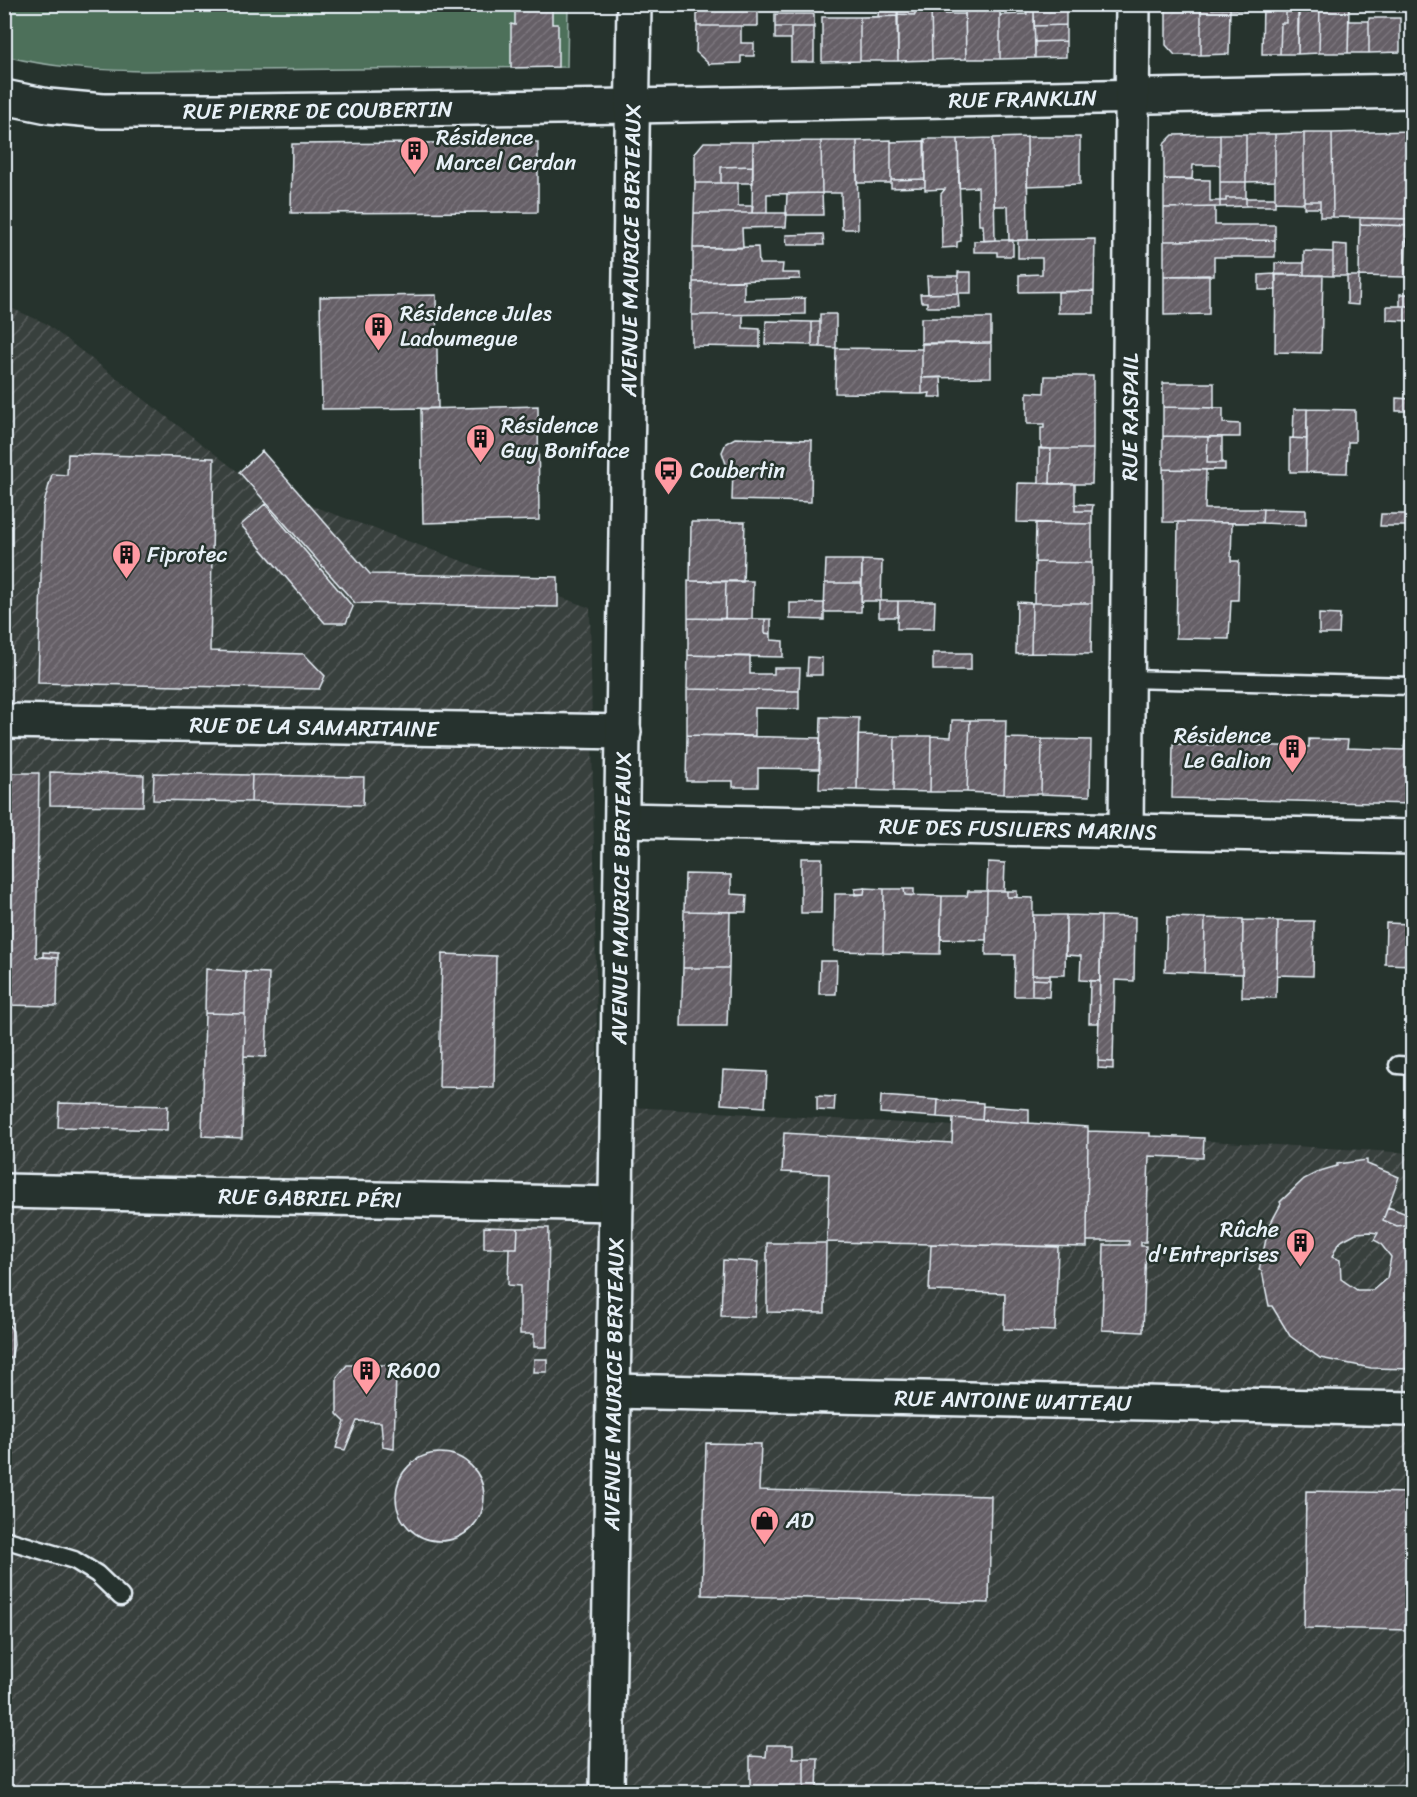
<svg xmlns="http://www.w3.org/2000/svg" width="1417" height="1797" font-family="Sriracha,sans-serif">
	<defs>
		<pattern id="industrial-furrows" width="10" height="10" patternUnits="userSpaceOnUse" patternTransform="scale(1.5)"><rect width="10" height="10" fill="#39403e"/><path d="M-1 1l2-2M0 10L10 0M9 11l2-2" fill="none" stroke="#565c5b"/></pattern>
		<pattern id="building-hatch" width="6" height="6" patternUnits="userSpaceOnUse" patternTransform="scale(1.5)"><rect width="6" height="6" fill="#655e66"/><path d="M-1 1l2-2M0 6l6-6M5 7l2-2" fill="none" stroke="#7b767d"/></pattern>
	</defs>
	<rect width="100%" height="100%" fill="#26332d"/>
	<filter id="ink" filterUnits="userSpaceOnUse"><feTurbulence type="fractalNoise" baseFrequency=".0167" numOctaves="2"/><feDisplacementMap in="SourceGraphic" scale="12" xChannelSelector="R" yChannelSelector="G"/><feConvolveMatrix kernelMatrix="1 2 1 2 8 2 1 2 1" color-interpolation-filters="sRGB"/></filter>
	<g filter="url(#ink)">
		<path fill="url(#industrial-furrows)" d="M4,305L45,323L255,485L590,608L598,1105L1412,1153V1792H5Z"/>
		<path fill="#4d6f5a" stroke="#9ab0a9" stroke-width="1.5" d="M4,5H568L567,67L144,71C96,70 52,68 5,56Z"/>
		<path fill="url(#building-hatch)" stroke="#e8f1f8" stroke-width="1.5" fill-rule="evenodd" d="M697,4H758V26H697Z
			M879,4H898L897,16L878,17Z
			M898,4H915V15L898,14Z
			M915,4H931L932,60L898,61V14L915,15Z
			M931,4H948L945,14H965L966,59L932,60Z
			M965,4H1000V59H966Z
			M1034,4H1065L1066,10H1034Z
			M1183,4H1201V10H1183Z
			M1201,4H1214L1212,9H1230L1229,54L1201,55Z
			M1230,4H1248V10H1230Z
			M1263,4H1286V23H1281L1280,54H1262Z
			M1298,4H1320L1319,53L1298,54Z
			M1320,5H1349L1348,53H1319Z
			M1026,6H1034L1035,58L1000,59V15L1027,14Z
			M515,10H552V24H558V67L511,68V24L515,25Z
			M1034,10H1066V25L1034,26Z
			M1166,10H1201V55H1175L1166,45Z
			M1286,12H1299L1298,54H1280L1281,23H1286Z
			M775,14H814V27H775Z
			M897,16L898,61H860V17Z
			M822,17H860V61L822,62Z
			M1369,18H1400V52L1369,53Z
			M1349,21H1369V53H1348Z
			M1066,25V41L1035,42L1034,26Z
			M697,26H741V43H754V56H741V63L709,64L696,52Z
			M775,27H791V39H775Z
			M791,27H814V62H791Z
			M1066,41V57L1035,58V42Z
			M1412,131V219L1333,217L1332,133Z
			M1304,133V203L1275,202V134Z
			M1304,133H1332L1333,217H1320V201H1304Z
			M1220,134H1246V182H1220Z
			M1220,134V165H1193L1192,179H1164V144L1173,135Z
			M1246,134H1275V181L1246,182Z
			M1027,137L1028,240L1009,241L1008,206H994L993,138Z
			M1027,137H1080V184L1027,186Z
			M993,138L995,240L984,241L983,225H979L978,187L959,188L958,139Z
			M924,139H958L961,241L957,242V247L942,248L941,194L945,189L925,190Z
			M891,140V183H857V141Z
			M821,141L822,193L767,194V213H752L753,142Z
			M821,141H857L858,229H842L841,193H822Z
			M925,141V179L891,180V142Z
			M538,142V212L291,213L292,144Z
			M704,142H753V166L721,167V183H695V153Z
			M753,166V183H721V167Z
			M925,179V187L891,188V180Z
			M1164,179L1210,180V201H1220V207L1164,208Z
			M1220,182H1246V198H1226V201H1220Z
			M695,183H738V206H753L752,213H694Z
			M822,193L823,215H786L787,194Z
			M1226,198H1246V206L1220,207V201H1226Z
			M1246,198H1275V206H1246Z
			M1304,201H1320V208H1304Z
			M1215,207V225H1275V240L1164,241V208Z
			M694,213H787L786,227L742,228L743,248H693Z
			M1360,218L1412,219V226L1360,224Z
			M1360,224L1407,226L1405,277L1359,276Z
			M1407,226H1412V241H1406Z
			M823,234L824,245H787L786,235Z
			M1095,239L1094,291L1019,292V275L1042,274V258H1018V240Z
			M995,240H1013V256H997V252H974V241Z
			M1275,240V257H1214V276H1164V241Z
			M1333,244L1347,245V276H1333Z
			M758,247L759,264H783L782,273H800V279L693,282V248Z
			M1304,251L1333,252V276L1304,275Z
			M1275,263H1304V275L1275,274Z
			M958,272H971V293H958Z
			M1275,274L1276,290H1259V275Z
			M1209,275V314L1164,315V276Z
			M1276,275H1323L1321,353L1275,352Z
			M927,276H958V293L928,294Z
			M1347,276H1359L1358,305L1347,304Z
			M744,281V300L805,298V314L692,315L693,282Z
			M1094,291V313H1058V292Z
			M958,293L959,307H927V302H921L920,294Z
			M1400,294H1412V306H1400Z
			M436,295L438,408L322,409L320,297Z
			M1387,306H1412V321L1387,320Z
			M820,314H836V348L820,347Z
			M692,315H743V328L760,329V347L692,346Z
			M921,318H991V343L921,344Z
			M766,321L812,322V345L765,344Z
			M812,322H820V347H812Z
			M922,343H991V377L922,378Z
			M836,348L922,349V394L835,393Z
			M1045,376H1093V449H1041V428H1044V424H1027V392L1044,393Z
			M941,377L942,397H929L930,393L922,394V378Z
			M1163,383H1214V408L1163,407Z
			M1396,398L1412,399V411H1396Z
			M538,406L539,520L423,523L421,409Z
			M1163,407L1223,408V423L1240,424V437L1163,436Z
			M1294,409H1307V439L1293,438Z
			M1307,409L1355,410V442H1348L1347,473L1306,472Z
			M1163,436L1208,437L1207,463H1225V470L1163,469Z
			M1208,437H1222V463H1207Z
			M735,438L812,440L811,502L732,500L733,468L726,464L722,452L726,443Z
			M1290,438L1307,439L1306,472H1290Z
			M1039,448L1051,449L1050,484L1039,483Z
			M1051,449H1093L1092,484H1050Z
			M262,451L370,574L558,577V607L355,603L239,472Z
			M68,454L214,458L210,651L304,654L325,676L319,689L38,683L43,507L52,474L67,475Z
			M1163,469L1206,470L1205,509H1263L1262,523L1163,522Z
			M1018,483L1075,484V511H1092V524L1017,522Z
			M265,504L353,607L346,623H325L241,525Z
			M1075,504L1093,505L1092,511H1075Z
			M1263,509L1306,510V525L1262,523Z
			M1381,514H1409V517H1412V526H1380Z
			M691,522H745L743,582L690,581Z
			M1178,522L1232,523L1231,561H1239L1238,600H1231L1229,639L1176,638Z
			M1036,523L1092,524V563L1035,562Z
			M826,560H862V583H825Z
			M862,560L882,561L881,601H861Z
			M1035,562L1092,563V603H1034Z
			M688,581H726L725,619L688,618Z
			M726,581H753L752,619H725Z
			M825,583H862L861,612H824Z
			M879,601H898V617H879Z
			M898,601H935L934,629H897Z
			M1017,602L1032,603L1031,653L1016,654Z
			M790,603H824V620L790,619Z
			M1032,603H1092L1091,654L1031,653Z
			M1319,614L1340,615L1339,634H1319Z
			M688,618L765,619V633L771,634V640L783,641V657L688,655Z
			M765,619H771V634L765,633Z
			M933,653H971V670H933Z
			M688,655L750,657V674H774V668H800L799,691L687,689Z
			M808,657L822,658V675H807Z
			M687,689L799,691V709L755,708V736L687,735Z
			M821,717L859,718L857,790L819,789Z
			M952,720H970L967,792H930L931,736L951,737Z
			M970,720H1006L1004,794L967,792Z
			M687,735L820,738L819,769L758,768V787H733V781H686Z
			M858,735L895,736L894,791L857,790Z
			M895,736H931L930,792L894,791Z
			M1213,737L1252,738V745L1309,747V739L1348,740L1347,748L1404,750L1405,741L1412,742V804L1172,798L1173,744L1213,745Z
			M1006,738L1042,739L1041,794H1004Z
			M1042,739L1091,740L1090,796L1041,794Z
			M50,772L144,775L143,806L50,805Z
			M4,773H39L36,957L58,958L57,1006L4,1005Z
			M154,773L252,775L251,802L153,800Z
			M252,775L364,777L363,805L251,802Z
			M801,858H822L821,913H801Z
			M988,862L1005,863L1004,891H987Z
			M685,874L731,875V894L747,895L746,912L684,911Z
			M865,888L884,889L883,952L834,951L835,894H864Z
			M865,888L864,894L855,895V889Z
			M884,889H904L905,895L942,896L940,954L883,953Z
			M904,889H914V896L905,895Z
			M968,891H987L986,940L941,939L942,896H967Z
			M987,891H1007V897L1033,898L1032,996H1014L1015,955H986Z
			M1007,891H1017V897H1007Z
			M684,911L730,912L729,968H683Z
			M1033,915H1066L1065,975H1032Z
			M1066,915L1101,916L1100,981L1080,980L1081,956L1066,955Z
			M1101,916L1135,917L1134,981L1115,980L1113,1062L1098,1061Z
			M1167,917L1205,918L1204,973L1165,971Z
			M1205,918L1243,919L1242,974L1204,973Z
			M1243,920L1278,921L1276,998L1242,997Z
			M1278,921H1314L1313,976L1277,975Z
			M1386,923L1412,924V965L1385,964Z
			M43,952L58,953V958L43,957Z
			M442,954L496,956L494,1088L439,1087Z
			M820,961H837L836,994H819Z
			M683,968H729L727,1026H681Z
			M206,969L246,972L245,1014L205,1013Z
			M246,972L269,973L266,1057L244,1056Z
			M1032,975H1050V980L1032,979Z
			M1032,979L1050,980L1049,997L1032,996Z
			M1090,981H1100L1099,1023H1089Z
			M205,1013L245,1014L242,1138L202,1136Z
			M1098,1061L1113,1062V1069L1098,1068Z
			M723,1070L767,1072L765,1107L721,1104Z
			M817,1096L835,1097L834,1111L817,1110Z
			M881,1096L938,1100L937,1117L880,1113Z
			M938,1100L983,1103L982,1120L937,1117Z
			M59,1103L168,1106L167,1130L58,1127Z
			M983,1106L1029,1109V1123L982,1120Z
			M953,1118L1088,1127L1087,1247L827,1242L829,1174L782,1172L784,1133L952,1143Z
			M1088,1131L1150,1133V1136L1204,1138L1203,1158L1149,1156L1146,1242H1141V1246H1146L1143,1332L1102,1330L1104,1245H1129V1241H1087Z
			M1367,1160V1164L1399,1177L1383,1220L1397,1226L1412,1224V1369L1371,1368L1320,1358L1290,1336L1272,1306H1269L1262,1271L1259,1270L1267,1235L1265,1234L1281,1204L1280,1202L1304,1179L1320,1171L1337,1166V1164ZM1370,1232L1378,1233L1374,1240L1380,1243L1391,1257L1387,1278L1373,1290H1357L1341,1279L1340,1260L1332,1257L1338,1244L1343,1240L1356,1233Z
			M1388,1207L1412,1216V1224L1397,1226L1383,1220Z
			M484,1227L518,1228L517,1248H484Z
			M518,1228H549L547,1347H534V1334H520V1286L508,1285L509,1248H517Z
			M767,1243H826L825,1313L767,1312Z
			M931,1244L1058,1247L1055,1331L1004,1329L1005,1293L929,1291Z
			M723,1260L758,1262L755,1317L721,1316Z
			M4,1318L13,1331L14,1345L11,1357L4,1367Z
			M534,1359H547V1372H533Z
			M347,1365H386L396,1372L394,1449L383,1447L381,1422L357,1421L345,1450L336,1448L345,1422L337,1414V1377Z
			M706,1443L761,1444L759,1490L991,1496L989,1603L702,1595Z
			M396 1497a44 44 0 1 1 88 0a44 44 0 1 1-88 0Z
			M1306,1491L1412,1493V1630L1304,1628Z
			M767,1745H793V1758H804V1792H750V1756L766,1757Z
			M804,1758H818L817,1792H804Z"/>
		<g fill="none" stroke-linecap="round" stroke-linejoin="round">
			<defs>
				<path id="service" d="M1127,679L1412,686
					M1398,1065L1412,1066
					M4,1539L74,1560L97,1574L121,1597"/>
				<g id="minor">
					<path id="s1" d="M4,97L48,106L103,111H251L632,106L1412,91"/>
					<path id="s2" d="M1126,831L1133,4"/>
					<path id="s3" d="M4,1191L616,1204"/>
					<path id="s4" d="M613,1391L1412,1409"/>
				</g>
				<g id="tertiary">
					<path id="s5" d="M4,721L624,732"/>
					<path id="s6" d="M622,820L1412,837"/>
					<path id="s7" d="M607,1792L634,4"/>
				</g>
			</defs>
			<use href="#service" stroke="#e8f1f8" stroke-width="21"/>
			<use href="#minor" stroke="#e8f1f8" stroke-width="38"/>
			<use href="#tertiary" stroke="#e8f1f8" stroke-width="38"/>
			<use href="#service" stroke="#26332d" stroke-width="16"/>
			<use href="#minor" stroke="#26332d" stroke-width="33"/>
			<use href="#tertiary" stroke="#26332d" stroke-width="33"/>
		</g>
	</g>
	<defs>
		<symbol id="building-pin" viewBox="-11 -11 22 30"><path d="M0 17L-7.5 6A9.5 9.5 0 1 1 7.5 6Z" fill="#ff9aa2" stroke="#26332d"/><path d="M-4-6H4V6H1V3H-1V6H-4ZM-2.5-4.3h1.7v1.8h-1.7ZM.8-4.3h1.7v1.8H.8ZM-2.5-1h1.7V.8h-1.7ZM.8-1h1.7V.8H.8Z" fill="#111"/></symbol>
		<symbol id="bus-pin" viewBox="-11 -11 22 30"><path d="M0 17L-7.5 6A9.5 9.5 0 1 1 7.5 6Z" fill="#ff9aa2" stroke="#26332d"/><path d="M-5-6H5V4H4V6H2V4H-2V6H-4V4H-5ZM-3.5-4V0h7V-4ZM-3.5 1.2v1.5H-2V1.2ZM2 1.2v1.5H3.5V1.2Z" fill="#111"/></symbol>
		<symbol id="shop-pin" viewBox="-11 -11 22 30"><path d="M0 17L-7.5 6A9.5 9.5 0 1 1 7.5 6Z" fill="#ff9aa2" stroke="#26332d"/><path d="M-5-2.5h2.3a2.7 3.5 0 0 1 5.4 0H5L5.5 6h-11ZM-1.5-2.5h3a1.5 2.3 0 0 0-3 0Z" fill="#111"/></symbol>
	</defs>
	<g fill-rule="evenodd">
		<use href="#building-pin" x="398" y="134" width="33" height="45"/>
		<use href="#building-pin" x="362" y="310" width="33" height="45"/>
		<use href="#building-pin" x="464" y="422" width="33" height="45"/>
		<use href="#bus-pin" x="652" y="454" width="33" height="45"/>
		<use href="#building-pin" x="110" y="538" width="33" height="45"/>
		<use href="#building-pin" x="1276" y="732" width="33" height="45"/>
		<use href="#building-pin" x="1284" y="1226" width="33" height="45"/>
		<use href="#building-pin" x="350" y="1354" width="33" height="45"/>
		<use href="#shop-pin" x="748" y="1504" width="33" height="45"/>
	</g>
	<g text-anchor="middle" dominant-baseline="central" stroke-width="5" stroke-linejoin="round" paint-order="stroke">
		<g font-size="22" fill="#e8f1f8" stroke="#26332d">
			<text stroke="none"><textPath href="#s1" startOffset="1020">RUE FRANKLIN</textPath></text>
			<text stroke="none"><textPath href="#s1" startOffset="315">RUE PIERRE DE COUBERTIN</textPath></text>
			<text stroke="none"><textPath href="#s7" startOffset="1542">AVENUE MAURICE BERTEAUX</textPath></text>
			<text stroke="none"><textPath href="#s2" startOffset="414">RUE RASPAIL</textPath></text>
			<text stroke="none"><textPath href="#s5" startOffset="310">RUE DE LA SAMARITAINE</textPath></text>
			<text stroke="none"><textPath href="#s6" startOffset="396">RUE DES FUSILIERS MARINS</textPath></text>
			<text stroke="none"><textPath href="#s7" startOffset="894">AVENUE MAURICE BERTEAUX</textPath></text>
			<text stroke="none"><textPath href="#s3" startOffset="306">RUE GABRIEL PÉRI</textPath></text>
			<text stroke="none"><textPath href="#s7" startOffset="408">AVENUE MAURICE BERTEAUX</textPath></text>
			<text stroke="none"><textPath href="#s4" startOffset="400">RUE ANTOINE WATTEAU</textPath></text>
		</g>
		<g font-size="22" fill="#e8f1f8" stroke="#26332d" text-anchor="start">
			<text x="436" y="137">Résidence<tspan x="436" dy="25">Marcel Cerdan</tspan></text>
			<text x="400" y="313">Résidence Jules<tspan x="400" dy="25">Ladoumegue</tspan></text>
			<text x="501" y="425">Résidence<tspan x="501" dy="25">Guy Boniface</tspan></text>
			<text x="690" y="470">Coubertin</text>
			<text x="147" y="554">Fiprotec</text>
			<text x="1271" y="735" text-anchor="end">Résidence<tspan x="1271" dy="25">Le Galion</tspan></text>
			<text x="1279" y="1229" text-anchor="end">Rûche<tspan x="1279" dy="25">d'Entreprises</tspan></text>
			<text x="387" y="1370">R600</text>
			<text x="786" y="1520">AD</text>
		</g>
	</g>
	<rect width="1417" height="1797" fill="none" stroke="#26332d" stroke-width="24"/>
	<rect x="12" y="12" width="1393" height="1773" fill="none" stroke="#e8f1f8" stroke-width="2" filter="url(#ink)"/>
</svg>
